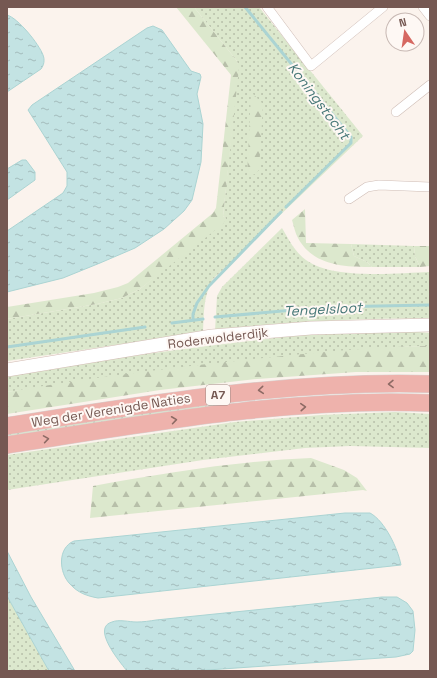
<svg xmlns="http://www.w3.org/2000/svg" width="437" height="678" font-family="'Space Grotesk',sans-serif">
	<defs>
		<pattern id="grass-dots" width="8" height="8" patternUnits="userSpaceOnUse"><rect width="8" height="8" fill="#dce8cd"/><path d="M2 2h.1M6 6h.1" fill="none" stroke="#b7bfa9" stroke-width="1.8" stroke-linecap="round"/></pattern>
		<pattern id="forest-firs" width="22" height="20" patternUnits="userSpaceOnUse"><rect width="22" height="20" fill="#dce8cd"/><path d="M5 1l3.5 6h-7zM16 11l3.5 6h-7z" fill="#b7bfa9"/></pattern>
		<pattern id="water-ripples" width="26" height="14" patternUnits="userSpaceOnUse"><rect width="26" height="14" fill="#c3e3e3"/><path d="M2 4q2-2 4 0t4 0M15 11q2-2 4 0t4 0" fill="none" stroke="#a3bbbb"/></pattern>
	</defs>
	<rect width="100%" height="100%" fill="#fbf3ed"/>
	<path fill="url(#grass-dots)" d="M194,7H259L363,136L213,279C203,296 204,314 203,332L7,361V319L97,304L122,298L140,289L226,218L223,216L238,68L237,61Z
		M282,228C289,240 295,252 306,260C333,280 397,273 430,272V319C395,318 360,319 325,321C288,323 251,325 215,331L217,296L222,287Z
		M351,244L414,246L415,256L420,267H372L367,262L354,256Z
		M395,330L430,333V346L399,347L28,389L7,392V376L108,359L207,346L308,334Z
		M259,398L7,440V431L72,421Z
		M395,412L430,414V448L350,446L305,448L203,460L7,490V455L235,422L321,415Z
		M7,596L49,671H7Z"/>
	<path fill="url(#forest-firs)" d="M176,7H194L237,61L239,68L223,216L226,218L223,224L140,289L122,298L97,304L7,319V307L94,293L118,287L128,283L213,213L216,208L231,75Z
		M251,92L263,104L259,170L255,174L247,177Z
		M305,209L306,243L351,244L354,256L367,262L372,267C345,267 313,266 298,238C295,233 294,226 292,220Z
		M414,246H430V266L420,267L415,256Z
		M430,346V372H356L257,379L160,390L7,414V392C83,379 159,369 236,361C300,354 365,347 430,346Z
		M311,458L344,470L357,478L367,491L363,490L90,518L93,486C165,473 238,461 311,458Z"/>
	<path fill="url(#water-ripples)" stroke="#abd4d3" d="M7,15C18,18 39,44 43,55C45,60 44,65 41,69L7,92Z
		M153,26L162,30L191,71L200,74L201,77L197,94L203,124L201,162L192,200L184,211L164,229L135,248L100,263L63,278L7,292V231L63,193L67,186V172L28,110L32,105L147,28Z
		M22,160H26L35,172V180L7,200V169Z
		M345,513H370C385,521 398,549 401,565L98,598C87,596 78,593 70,584C59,573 57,548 74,541Z
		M7,551L31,597L75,671H49L7,596Z
		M382,597H397L407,603L413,611L415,630L413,651L410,654L396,657L193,671H127C120,662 91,628 112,622C119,619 129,622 137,622C143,622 150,621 156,620Z"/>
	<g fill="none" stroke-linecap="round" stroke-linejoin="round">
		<path stroke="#abd4d3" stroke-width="3" d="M245,7L351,137V143L286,207
			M215,317L328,307L430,305
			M193,320V314L197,303L209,286L281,212
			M172,323L203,319
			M7,347L145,327"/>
		<defs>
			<path id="street" d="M267,7L311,66L383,7
				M423,7L430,16
				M396,112L430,85
				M349,199L367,187L379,185L430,187"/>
			<path id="secondary" d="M7,370L212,336L311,328L430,325"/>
			<path id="highway" d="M7,426C147,404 288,380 430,384
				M7,445C145,424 290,397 430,403"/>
		</defs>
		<use href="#street" stroke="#cfbdb6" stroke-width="10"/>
		<use href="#secondary" stroke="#d2bcb4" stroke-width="14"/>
		<use href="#highway" stroke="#d8d0cf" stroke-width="18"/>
		<use href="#street" stroke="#fff" stroke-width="9"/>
		<use href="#secondary" stroke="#fff" stroke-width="13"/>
		<use href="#highway" stroke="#eeb2ac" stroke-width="17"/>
	</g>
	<defs><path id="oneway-chevron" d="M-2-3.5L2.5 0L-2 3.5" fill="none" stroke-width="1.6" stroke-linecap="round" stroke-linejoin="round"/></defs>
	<g stroke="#8d6a64">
		<use href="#oneway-chevron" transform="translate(391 384) rotate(179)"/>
		<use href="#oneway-chevron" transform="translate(261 390) rotate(175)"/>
		<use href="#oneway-chevron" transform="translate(303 407) rotate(-4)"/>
		<use href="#oneway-chevron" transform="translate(174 420) rotate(-8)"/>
		<use href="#oneway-chevron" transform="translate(46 439) rotate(-9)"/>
	</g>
	<g text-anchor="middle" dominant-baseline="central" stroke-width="4" stroke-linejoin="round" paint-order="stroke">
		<rect fill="#fef8f4" stroke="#9e8883" stroke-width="1" x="206" y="385" width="24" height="20" rx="3"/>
		<g font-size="12" font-weight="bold" fill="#755852">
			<text x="218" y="395">A7</text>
		</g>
		<g font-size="13" fill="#755852" stroke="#fef8f4">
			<text transform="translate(218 338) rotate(-7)">Roderwolderdijk</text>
			<text transform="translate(111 410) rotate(-9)">Weg der Verenigde Naties</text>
		</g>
		<g font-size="14" font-style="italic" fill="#467777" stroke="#fef8f4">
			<text transform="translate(319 101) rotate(53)">Koningstocht</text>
			<text transform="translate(323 309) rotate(-3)">Tengelsloot</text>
		</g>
	</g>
	<rect width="437" height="678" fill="none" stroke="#755852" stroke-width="16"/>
	<g transform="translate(405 32) rotate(347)"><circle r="19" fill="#fef8f4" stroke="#c7b8b3"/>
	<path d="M0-3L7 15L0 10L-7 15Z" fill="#d66861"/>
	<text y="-6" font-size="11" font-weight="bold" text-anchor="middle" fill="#755852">N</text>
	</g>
</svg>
